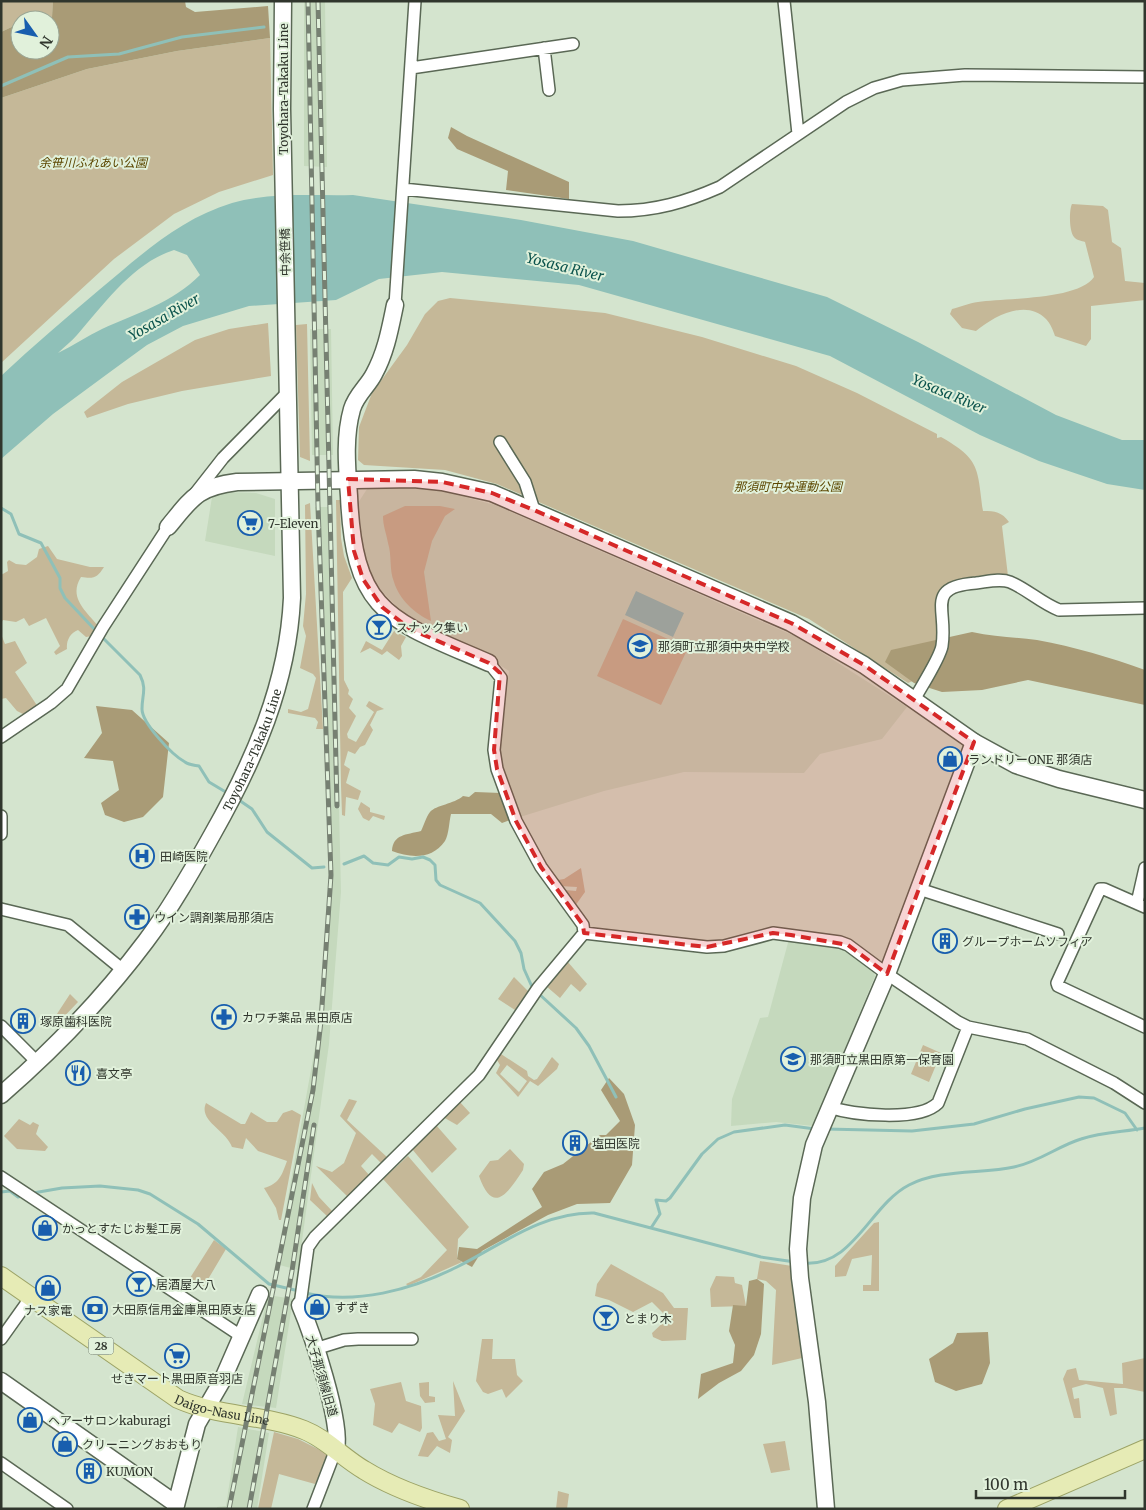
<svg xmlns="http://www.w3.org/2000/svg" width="1146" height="1510" font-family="Merriweather,'Noto Sans JP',serif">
	<rect width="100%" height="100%" fill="#d4e4ce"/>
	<path fill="#c5d9bd" d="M304,1H325L327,167L304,166Z
		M310,329H331L333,455H312Z
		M401,488L438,490L495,505L799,638L907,707L882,739L820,754L804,773L684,772L604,791L520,817L503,772L500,755L509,671L498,664V660L487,653L423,626L404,614L381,590L371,574L363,552L358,525V503L367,489Z
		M225,492L256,493L275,499V556L205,541L212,497Z
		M315,507H332L341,892L329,1044L298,1270L276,1264L316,1042L329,891L326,744Z
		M789,939L841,947L872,967L875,976L813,1126L776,1122L731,1126L732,1099L760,1018L768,1017Z
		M268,1295L293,1299L276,1408L242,1404Z
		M238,1427L269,1433L257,1509H217V1507L226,1506Z"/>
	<path fill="#c5b898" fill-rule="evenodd" d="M1,1H53L52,22L50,20H20V23L1,32Z
		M270,38L273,175L219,192L174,214L114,259L1,363V98L87,69L177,51Z
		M1072,204L1103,206L1108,210L1112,242L1121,248L1125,281L1145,283V300L1091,306V339L1086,346L1055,336C1053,330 1050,323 1046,319C1026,298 993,317 976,331L962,328L950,314L952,309C960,307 969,303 978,302C1005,298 1079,300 1094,277L1085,242C1082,241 1076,240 1074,237C1069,231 1069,210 1072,204Z
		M450,298L605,313L702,337L796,366L857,393L937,434V438L941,437C981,460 977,468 983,511C995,511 1002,512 1009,522L1002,526L1008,576L951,584L940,638L915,680L908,683L809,619L497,484L445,470L364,465L358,460L359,427L372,393L407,345L425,314L438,301Z
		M268,323L271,376L182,391L128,404L87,418L84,412L122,382L195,340L229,329Z
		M307,324L310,461L300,457L296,325Z
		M336,500H340L341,538L344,556L352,578L343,592L344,680L349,690L348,694L353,699L349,708L356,716L347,734L348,738L356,742L374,712L366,706L369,701L384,709L377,711L370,725L373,730L365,745L360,747L355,754L348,751L344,765L350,769L346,783L361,791L358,800L346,797L345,816L342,815L341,786Z
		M310,503L323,729H316L318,722L315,718L288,713V709L301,712L308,709L316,678L313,674L300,668L306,636L303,626L306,594L305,505Z
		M405,506H440L455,509L445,516L432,541L424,572L431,621C415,614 399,599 394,582C389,570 392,555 388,543C386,532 383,526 383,516Z
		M48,546L57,559L90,567H104C97,578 94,579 81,577C68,598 86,611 99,627L92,636L86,637L78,630C70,633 66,641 67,649L56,655L54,652L60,646L46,618L29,626L24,618L16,622L3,620L1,623V575L8,571L7,562L9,560L16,564L26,565L37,557L39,549Z
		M623,619L688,648L661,705L597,676Z
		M394,631L406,637L401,646L402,656L399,660L387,651L382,655L370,648L360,653L366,641L382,650Z
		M1,634L5,644L15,641L27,663L15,672L38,707L25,715L17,711L6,698L1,699Z
		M361,802L370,808V812L385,816L384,820L373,816L369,821L363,818L358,809Z
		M581,868L585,892L575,906L565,893V890L576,891L577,887L559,886L551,876L553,873L558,880L564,879Z
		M567,961L587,984L580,992L571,984L560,998L546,986Z
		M514,977L529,992L515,1010L498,999Z
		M70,994L78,1002L57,1024L53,1020Z
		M923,1045L941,1053L929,1082L911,1074Z
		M501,1054L527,1071L528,1076L534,1080L537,1079L552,1057L559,1064L557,1069L538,1086L530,1081L518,1097L496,1073L500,1065L497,1060ZM507,1065L527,1081L519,1092L500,1074Z
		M349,1099L357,1101L347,1120L388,1158L382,1164L372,1154L361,1166L370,1176L348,1197L316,1166L332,1172L344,1163L356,1133L340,1116Z
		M459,1101L470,1113L457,1125L443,1117Z
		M206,1103L241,1124H245L251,1112L267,1122H277L283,1113L292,1110L301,1115L281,1220H279L276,1208L264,1188C279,1184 282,1175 287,1161L258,1151L246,1138L243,1149L232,1147C226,1130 198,1121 206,1103Z
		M19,1119L30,1125L33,1122L39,1125L36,1134L48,1147L45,1151L17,1149L4,1136Z
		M436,1125L457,1149L432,1173L412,1149Z
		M510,1149L524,1164L523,1170C508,1193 493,1216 479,1176L490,1161L498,1160Z
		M408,1156L469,1227L458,1239L457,1259L462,1262L408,1286L406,1284L421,1277L447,1250L383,1179Z
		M312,1183L319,1197L333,1212L328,1217L310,1200Z
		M879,1222V1291H863V1285H871L872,1255L852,1259L846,1276L835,1277V1266L874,1223Z
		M214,1240L226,1249L204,1286L190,1278Z
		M760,1261L792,1266L802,1358L772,1365L776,1290L766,1281L757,1279Z
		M611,1264L663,1293L674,1308H688L686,1340L662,1341L653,1337L652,1333L668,1318L652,1302L633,1312L609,1300L595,1296L597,1284Z
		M716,1276L734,1277L735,1283L742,1285L746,1306L711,1307L710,1289Z
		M482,1339H493L492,1359H515L517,1375L523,1381L506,1398L502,1389L488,1394L483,1392L476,1381Z
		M1145,1358V1392L1125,1388H1114L1117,1414L1110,1416L1103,1388L1086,1384L1072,1388L1074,1399L1079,1398L1081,1418H1074L1063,1379L1067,1370L1076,1368L1079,1380L1123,1384L1122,1363Z
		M453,1381L465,1411L448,1437L452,1440L450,1453L437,1446L428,1457L418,1456L427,1433L433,1432L439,1441L446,1439L438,1415L455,1416Z
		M401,1382L406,1401L421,1406L422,1428L420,1432L399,1423L392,1433L373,1425L375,1404L370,1389Z
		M429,1382V1396L435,1397V1402L425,1403L420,1396L419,1383Z
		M274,1432L298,1439L328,1454V1458L315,1484L279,1474L271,1509H258Z
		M785,1441L790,1470L771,1473L763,1444Z
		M558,1491L569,1494L567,1509H556Z"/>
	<path fill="#a99b76" d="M53,1H185L186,7L195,12L268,6L270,38L177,51L87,69L1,98V32L20,23V50H50Z
		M451,127L467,136L569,182V199L506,190L508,171L457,149L448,138Z
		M972,632C994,637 1016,637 1037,640C1075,647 1109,657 1145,670V705L1028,680L982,690L942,692L914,683L885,662L891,650Z
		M96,706L132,710L169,743L163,797L143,817L124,822L105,815L101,803L119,790L113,761L84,758L102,733Z
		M475,792L501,793L510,820L502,823L491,814H451C449,822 449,834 445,841C432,860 410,858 392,851C393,834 406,835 421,831C424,825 426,817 430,812C436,805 454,804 463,796L469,797Z
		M609,1078L624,1094L635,1125L632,1165L610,1203L577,1204L548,1215L482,1251L472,1267L457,1259L459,1247L477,1249L542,1207L532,1189L544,1172L563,1164L600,1135H606L620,1121L601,1090Z
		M757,1279L764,1284L761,1334L754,1355L741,1371L719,1383L698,1399L701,1374L733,1363L735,1345L729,1331L733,1305L746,1306L749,1281Z
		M988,1332L990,1363L982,1384L956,1391L935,1382L929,1359L953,1343L957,1333Z"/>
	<path fill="#8fc0b8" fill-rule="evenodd" d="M353,195L521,220L633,241L827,297L918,342L1056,415L1122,440H1145V490L1107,484L1039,461L980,435L830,356L579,285L442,272L379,279L336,300L249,306L183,326L147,345L110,372L53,414L1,459V376C33,346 66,318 99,290C140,256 179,219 232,203C270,192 313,196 353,195ZM174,250L187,255L200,275C172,303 137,313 102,329C87,336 73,346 58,353C64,347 72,341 77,335C105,303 133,263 174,250Z
		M636,591L684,613L673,637L625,615Z"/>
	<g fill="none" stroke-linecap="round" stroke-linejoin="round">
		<path stroke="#8fc0b8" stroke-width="3" d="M1,86L68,57L119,54L182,37L264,27
			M1,508L11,514L19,534L41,543L60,578V588L65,598L97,632
			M102,637L140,675C147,689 142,695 142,709C142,723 172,755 185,762C189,765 194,765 199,766L209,782L229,794
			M236,798L252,809L267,832L312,868L324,867
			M344,864L364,856L373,863L388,865L399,857L412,859L423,857L430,860L435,865L436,880L440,885L480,903L515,941L521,953L524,969L533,989
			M538,993L576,1028L589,1046L616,1097
			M826,1129L912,1131L974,1124L1025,1109L1079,1097L1094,1098L1125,1113L1137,1130
			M1,1192L10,1191L18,1197L22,1196
			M33,1193L62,1188L100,1186L138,1190L150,1194L198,1224L269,1284L299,1291
			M651,1228L660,1214L656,1200L666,1201L670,1198L702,1154L718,1139L734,1132L785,1125L815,1129
			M803,1263C853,1268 870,1205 909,1185C940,1169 982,1174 1014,1167C1039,1162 1058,1146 1081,1139C1102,1132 1123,1132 1145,1128
			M305,1293C356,1305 411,1290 457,1267C501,1245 542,1212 594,1213L761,1257L795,1262"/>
		<defs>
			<path id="street" d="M784,1L798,134
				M544,48L549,90
				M411,68L573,44
				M403,189L618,211C655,211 686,202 720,187L846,102L874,88L902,80L965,75L1145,77
				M395,305L415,1
				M500,442L525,482L534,510
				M194,495L223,458L287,393
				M914,700C921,687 940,658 942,646C948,609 924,587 976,583C986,582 1000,578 1010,582C1027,589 1041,603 1059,610L1145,608
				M1,737L51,703L67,689L103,627L168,527
				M1,816V834
				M919,889L1058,934
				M1137,903L1145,868
				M1145,907L1104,889H1100L1057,983L1058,986L1145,1027
				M1,909L68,925L123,970
				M584,933L707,947L724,946L773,933L840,942L848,945L887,974L958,1022L968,1027L1027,1039L1114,1083L1145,1103
				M1,1026L37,1062
				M829,1107C853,1115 919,1122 938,1103L968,1027
				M1,1177L241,1336
				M300,1305L308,1247L315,1237L479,1075L538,988L584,933L583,925L578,918L541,867L516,821L497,769L494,750L501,678L489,663
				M1,1339L31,1297
				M315,1349L344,1340L358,1339H412
				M1,1463L67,1509
				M313,1509L336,1449"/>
			<g id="secondary">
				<path d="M395,305C390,329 386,352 374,374C368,386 356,395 352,409C344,437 347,468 349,496C354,615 390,620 489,663"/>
				<path d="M168,527C192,498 197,487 237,482L414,479L442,482L492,493L791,623L864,665L974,742L1016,765L1059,779L1145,800"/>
				<path id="s1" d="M1,1095C54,1049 104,997 146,941C171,908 192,871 212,835C254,761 288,684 292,598L282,109L283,1"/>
				<path d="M300,1305C312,1333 342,1422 336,1449"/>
				<path d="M1,1381L176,1504"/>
				<path d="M175,1509L197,1424L222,1381L260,1294"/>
				<path d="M826,1509L817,1402L800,1278L798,1249L802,1198L814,1145L887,974L974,742"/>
			</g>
			<g id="primary">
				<path id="s2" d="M1,1276L178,1399C218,1417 263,1414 304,1430C327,1439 343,1458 364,1470C393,1488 428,1500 460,1509"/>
				<path d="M1007,1509L1145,1449"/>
			</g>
		</defs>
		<use href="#street" stroke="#5a6855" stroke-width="14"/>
		<use href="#secondary" stroke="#5a6855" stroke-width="19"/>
		<use href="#primary" stroke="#9ca366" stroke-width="20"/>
		<use href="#street" stroke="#fff" stroke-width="11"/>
		<use href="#secondary" stroke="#fff" stroke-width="16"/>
		<use href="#primary" stroke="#e6ebb5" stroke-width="18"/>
		<defs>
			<path id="rail" d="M318,1L337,806
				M229,1509L313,1090L321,1021L331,875L318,505L308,1
				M249,1509L292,1271L314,1125"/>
		</defs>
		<use href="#rail" stroke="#768072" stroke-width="5"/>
		<use href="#rail" stroke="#e1f1db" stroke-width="3" stroke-dasharray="9" stroke-linecap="butt"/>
	</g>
	<path fill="#d62828" fill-opacity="0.2" stroke="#d62828" stroke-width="4" stroke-dasharray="10 6" stroke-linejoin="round" d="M348,479L442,482L492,493L534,510L791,623L864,665L974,742L887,974L848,945L791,935L773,933L707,947L584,933L583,925L541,867L516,821L497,769L494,750L500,673L489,663L410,629L382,607L363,579L354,551Z"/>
	<defs>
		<symbol id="supermarket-ring" viewBox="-11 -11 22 22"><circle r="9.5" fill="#e1f1db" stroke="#185eae" stroke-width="1.5"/><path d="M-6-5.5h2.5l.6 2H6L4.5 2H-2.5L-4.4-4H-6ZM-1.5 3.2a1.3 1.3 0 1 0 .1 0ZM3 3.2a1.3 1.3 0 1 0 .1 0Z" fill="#185eae"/></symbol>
		<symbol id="bar-ring" viewBox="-11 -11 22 22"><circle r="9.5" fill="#e1f1db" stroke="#185eae" stroke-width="1.5"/><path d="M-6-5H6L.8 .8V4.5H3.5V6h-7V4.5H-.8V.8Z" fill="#185eae"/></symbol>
		<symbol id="school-ring" viewBox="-11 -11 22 22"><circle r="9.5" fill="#e1f1db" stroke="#185eae" stroke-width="1.5"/><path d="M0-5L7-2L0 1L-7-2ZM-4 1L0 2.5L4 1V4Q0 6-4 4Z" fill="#185eae"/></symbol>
		<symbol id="shop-ring" viewBox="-11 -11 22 22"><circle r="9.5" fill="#e1f1db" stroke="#185eae" stroke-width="1.5"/><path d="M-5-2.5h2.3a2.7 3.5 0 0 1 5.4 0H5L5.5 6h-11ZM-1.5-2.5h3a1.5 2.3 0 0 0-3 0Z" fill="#185eae"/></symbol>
		<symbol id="hospital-ring" viewBox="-11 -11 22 22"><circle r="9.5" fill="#e1f1db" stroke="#185eae" stroke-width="1.5"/><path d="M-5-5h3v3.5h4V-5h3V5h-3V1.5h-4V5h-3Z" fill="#185eae"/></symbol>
		<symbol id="pharmacy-ring" viewBox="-11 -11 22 22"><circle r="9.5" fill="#e1f1db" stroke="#185eae" stroke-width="1.5"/><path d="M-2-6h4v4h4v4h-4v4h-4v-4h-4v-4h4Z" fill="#185eae"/></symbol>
		<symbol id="building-ring" viewBox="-11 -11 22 22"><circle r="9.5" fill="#e1f1db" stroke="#185eae" stroke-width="1.5"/><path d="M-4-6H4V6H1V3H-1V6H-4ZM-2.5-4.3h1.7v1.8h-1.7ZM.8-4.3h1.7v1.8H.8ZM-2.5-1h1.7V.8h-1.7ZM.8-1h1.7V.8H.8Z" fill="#185eae"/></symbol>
		<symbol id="restaurant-ring" viewBox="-11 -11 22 22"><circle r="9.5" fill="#e1f1db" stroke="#185eae" stroke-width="1.5"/><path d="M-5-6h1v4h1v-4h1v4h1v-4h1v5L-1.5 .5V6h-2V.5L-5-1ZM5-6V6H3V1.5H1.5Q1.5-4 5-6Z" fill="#185eae"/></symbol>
		<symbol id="bank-ring" viewBox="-11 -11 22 22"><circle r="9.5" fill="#e1f1db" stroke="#185eae" stroke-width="1.5"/><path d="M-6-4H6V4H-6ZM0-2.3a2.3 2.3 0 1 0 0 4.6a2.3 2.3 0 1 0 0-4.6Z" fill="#185eae"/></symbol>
	</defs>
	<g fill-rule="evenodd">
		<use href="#supermarket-ring" x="236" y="509" width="28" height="28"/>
		<use href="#bar-ring" x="365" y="613" width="28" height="28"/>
		<use href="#school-ring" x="626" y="632" width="28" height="28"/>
		<use href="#shop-ring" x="936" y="745" width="28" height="28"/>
		<use href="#hospital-ring" x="128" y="842" width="28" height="28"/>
		<use href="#pharmacy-ring" x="123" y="903" width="28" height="28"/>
		<use href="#building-ring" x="931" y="927" width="28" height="28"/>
		<use href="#pharmacy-ring" x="210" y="1003" width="28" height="28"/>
		<use href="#building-ring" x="9" y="1007" width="28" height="28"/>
		<use href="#school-ring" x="779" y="1045" width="28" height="28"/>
		<use href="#restaurant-ring" x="64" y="1059" width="28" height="28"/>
		<use href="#building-ring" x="561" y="1129" width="28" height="28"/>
		<use href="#shop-ring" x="31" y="1214" width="28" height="28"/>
		<use href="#bar-ring" x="125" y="1270" width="28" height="28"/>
		<use href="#shop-ring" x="34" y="1274" width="28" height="28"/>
		<use href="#shop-ring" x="303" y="1293" width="28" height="28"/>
		<use href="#bank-ring" x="81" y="1295" width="28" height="28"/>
		<use href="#bar-ring" x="592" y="1304" width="28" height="28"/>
		<use href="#supermarket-ring" x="163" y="1342" width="28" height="28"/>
		<use href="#shop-ring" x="16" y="1406" width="28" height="28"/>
		<use href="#shop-ring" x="51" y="1430" width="28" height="28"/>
		<use href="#building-ring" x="75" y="1457" width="28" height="28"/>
	</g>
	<g text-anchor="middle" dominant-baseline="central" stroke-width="4" stroke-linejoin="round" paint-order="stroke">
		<rect fill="#e1f1db" stroke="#656e61" stroke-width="1" x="88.5" y="1337.5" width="25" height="17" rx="4"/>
		<g font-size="11" font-weight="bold" fill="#30362d">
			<text x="101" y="1346">28</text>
		</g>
		<g font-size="12" fill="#30362d" stroke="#e1f1db">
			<text transform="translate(283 89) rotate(-90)">Toyohara-Takaku Line</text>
			<text transform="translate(285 252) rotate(-91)">中余笹橋</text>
			<text stroke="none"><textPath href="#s1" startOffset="431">Toyohara-Takaku Line</textPath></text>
			<text transform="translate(322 1376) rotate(74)">大子那須線旧道</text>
			<text stroke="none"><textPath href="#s2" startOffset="261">Daigo-Nasu Line</textPath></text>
		</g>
		<g font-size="12" font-style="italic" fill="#5c4700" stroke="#e1f1db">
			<text x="93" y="162">余笹川ふれあい公園</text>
			<text x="788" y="486">那須町中央運動公園</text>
		</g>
		<g font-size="12" fill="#30362d" stroke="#e1f1db" text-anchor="start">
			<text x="268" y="523">7-Eleven</text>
			<text x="396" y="627">スナック集い</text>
			<text x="658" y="646">那須町立那須中央中学校</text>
			<text x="968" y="759">ランドリーONE 那須店</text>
			<text x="160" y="856">田崎医院</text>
			<text x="154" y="917">ウイン調剤薬局那須店</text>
			<text x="962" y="941">グループホームソフィア</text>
			<text x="242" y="1017">カワチ薬品 黒田原店</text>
			<text x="40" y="1021">塚原歯科医院</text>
			<text x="810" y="1059">那須町立黒田原第一保育園</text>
			<text x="96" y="1073">喜文亭</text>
			<text x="592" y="1143">塩田医院</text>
			<text x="62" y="1228">かっとすたじお髪工房</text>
			<text x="156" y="1284">居酒屋大八</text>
			<text x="334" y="1307">すずき</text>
			<text x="112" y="1309">大田原信用金庫黒田原支店</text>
			<text x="48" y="1310" text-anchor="middle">ナス家電</text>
			<text x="624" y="1318">とまり木</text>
			<text x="177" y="1378" text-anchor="middle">せきマート黒田原音羽店</text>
			<text x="48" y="1420">ヘアーサロンkaburagi</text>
			<text x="82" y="1444">クリーニングおおもり</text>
			<text x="106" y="1471">KUMON</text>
		</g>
		<g font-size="14" font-style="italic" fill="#0b534c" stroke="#e1f1db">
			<text transform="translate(565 267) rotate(14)">Yosasa River</text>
			<text transform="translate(164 317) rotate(-30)">Yosasa River</text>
			<text transform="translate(949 394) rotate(23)">Yosasa River</text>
		</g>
	</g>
	<rect width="1146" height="1510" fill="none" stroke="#30362d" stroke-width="5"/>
	<g transform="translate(35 35) rotate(123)"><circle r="24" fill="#e1f1db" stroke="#9aa695"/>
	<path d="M0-4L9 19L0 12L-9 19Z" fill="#185eae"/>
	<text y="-8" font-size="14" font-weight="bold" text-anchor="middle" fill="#30362d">N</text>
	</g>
	<path d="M976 1490v8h149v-8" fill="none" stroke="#30362d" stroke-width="2.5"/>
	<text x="984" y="1490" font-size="15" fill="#30362d" stroke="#e1f1db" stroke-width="4" paint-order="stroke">100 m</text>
</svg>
